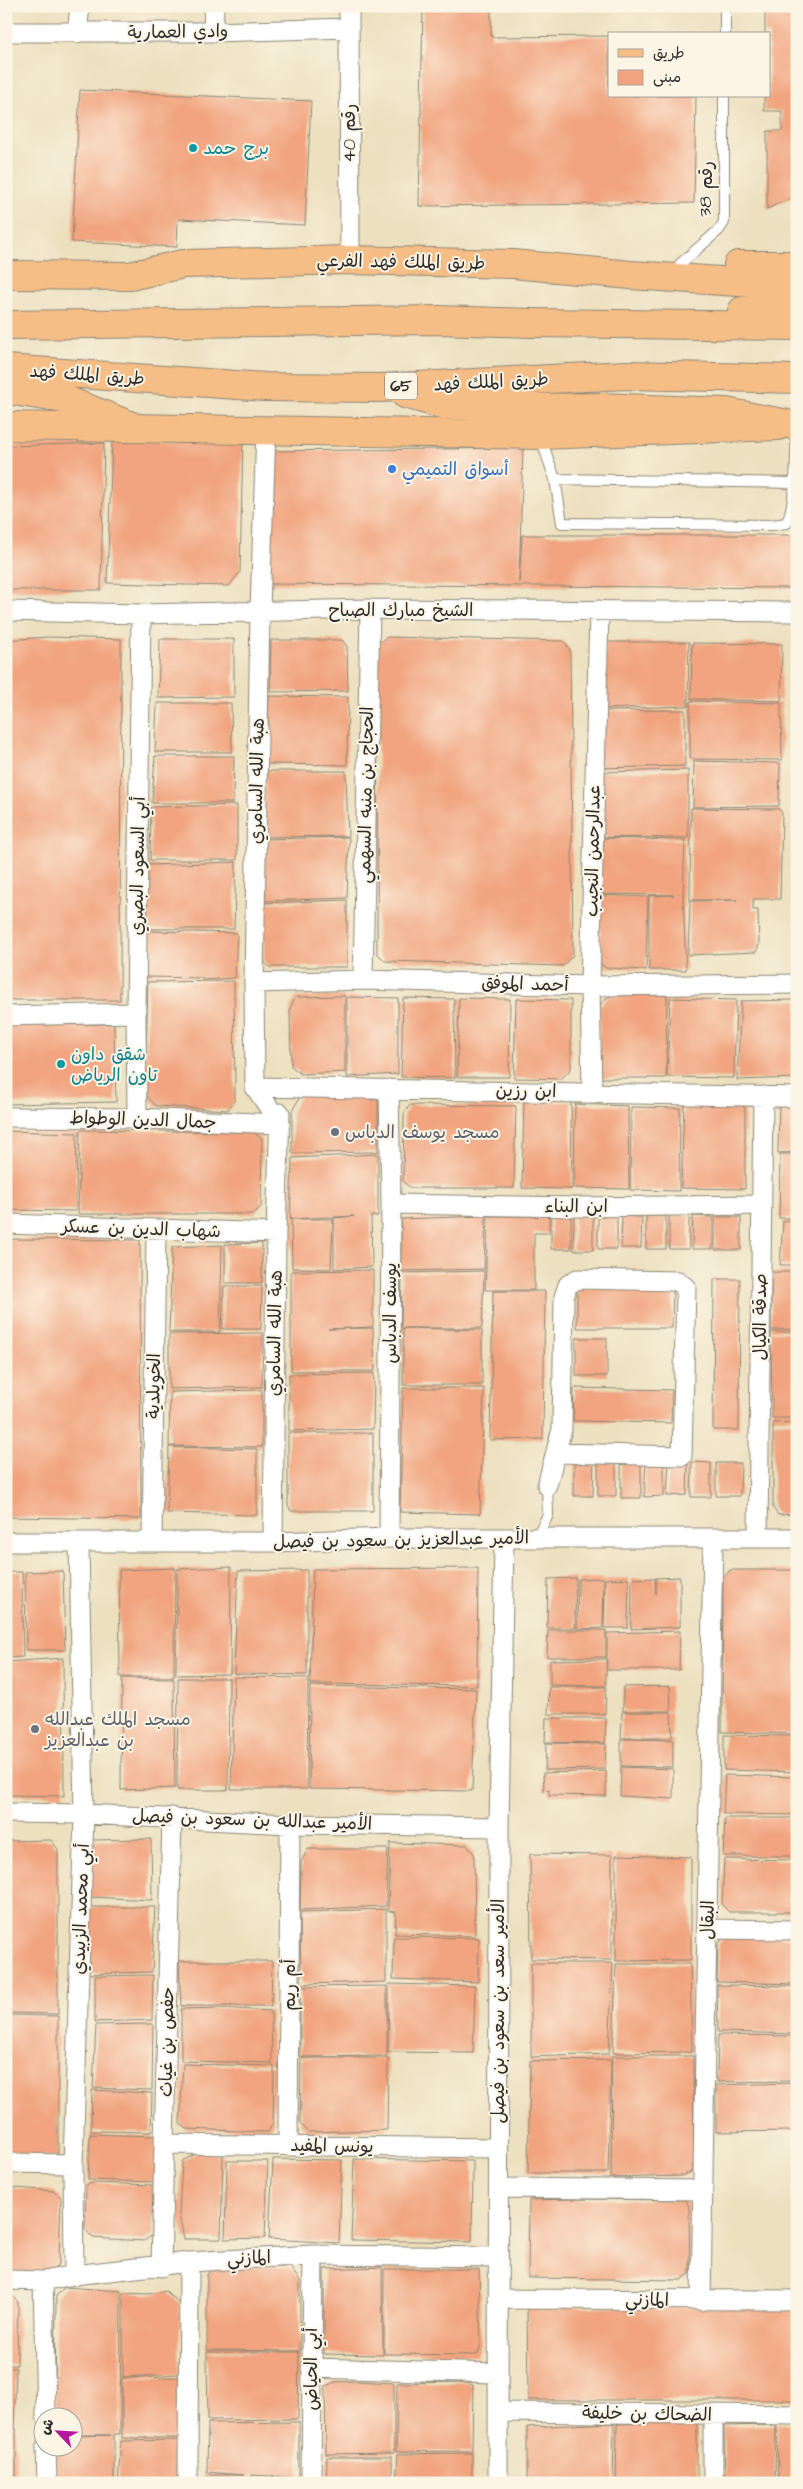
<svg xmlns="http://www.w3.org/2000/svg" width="803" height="2489" font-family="'Architects Daughter','Playpen Sans Arabic',sans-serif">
	<rect width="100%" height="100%" fill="#fcf5e5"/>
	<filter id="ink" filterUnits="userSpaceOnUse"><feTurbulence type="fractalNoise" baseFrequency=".02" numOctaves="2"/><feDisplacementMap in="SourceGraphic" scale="10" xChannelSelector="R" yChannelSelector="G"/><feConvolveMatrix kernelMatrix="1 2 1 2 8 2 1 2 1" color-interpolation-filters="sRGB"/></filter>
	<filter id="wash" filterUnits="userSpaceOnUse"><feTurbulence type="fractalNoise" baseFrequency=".0096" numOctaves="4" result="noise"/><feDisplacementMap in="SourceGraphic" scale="20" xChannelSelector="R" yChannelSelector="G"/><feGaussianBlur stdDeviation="1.12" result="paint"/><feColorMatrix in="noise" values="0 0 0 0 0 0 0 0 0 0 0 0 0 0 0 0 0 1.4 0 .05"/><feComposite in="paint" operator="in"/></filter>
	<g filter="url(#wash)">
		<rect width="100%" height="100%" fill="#ece0bf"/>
		<g id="blocks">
			<path fill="#f1a47f" d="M423,6H491V37L609,36V96H696L694,203L419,206Z
				M765,6H797V195L767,209V131H782V111H764V96H769V34H765Z
				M80,90L311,101L305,225L178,219L177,247L72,242Z
				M243,440L240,572L229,586L107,583L112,441Z
				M104,443L101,590H6V446Z
				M523,448L519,583L522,535H797V588L269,584L270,451Z
				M48,637L121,639L120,1000H6V640Z
				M387,637L564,641L570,650L573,955L563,966L385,961L377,953L378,643Z
				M160,639H234V697L158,698Z
				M271,640H342L347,646L348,691L270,692Z
				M606,642H689L688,706L601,709Z
				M692,643L782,644L781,701L691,699Z
				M269,696L348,697L347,765L266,764Z
				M690,701L781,703L782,760L690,759Z
				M157,703H231L232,752H155Z
				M685,710V766L599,768L600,711Z
				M155,756H234L233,803H152Z
				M694,761L780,763L779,806L693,807Z
				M688,770V838L598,837L600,772Z
				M265,771H346L348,836L264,837Z
				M237,805V860H150L151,807Z
				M691,808L779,809L782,813L780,899H753V910H758L759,945L756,952L688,955L690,901L737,900H690Z
				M349,837L347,898L263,901V839Z
				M599,838L685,840L683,895L686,970H649V896L674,895L599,894Z
				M236,862L234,929H147L148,865Z
				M601,895L648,897L646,970L606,968L600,963Z
				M347,900V967H269L264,961L263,903Z
				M146,931L237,933L235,978L202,980V978L146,977Z
				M234,981L235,1100L228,1110L156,1106L145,1094L148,982Z
				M619,992L667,994L666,1078H600L598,1073L600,1005L607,998Z
				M345,996V1072L301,1074L291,1066L290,1008L293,1002L296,997Z
				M347,997L398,998V1074L347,1077Z
				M403,998L454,999L455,1078L401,1077Z
				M459,998L510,999L509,1077H457Z
				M670,998L736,1000L734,1078L667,1077Z
				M516,999L571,1000V1069L561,1079L514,1078Z
				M797,1000V1078L737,1080L741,1001Z
				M114,1024L116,1102L6,1104V1025Z
				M370,1094L371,1100L378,1099V1152L292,1153V1111L301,1095Z
				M524,1101L571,1102L572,1189L522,1188Z
				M575,1104L628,1106L629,1189L574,1188Z
				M684,1104L741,1105L745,1108V1189L681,1188Z
				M779,1104L797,1105V1152L778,1153Z
				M410,1105L516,1106L514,1188H411L403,1182L404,1114Z
				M631,1107L680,1108L679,1191L630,1190Z
				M80,1130L253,1132L262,1139L261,1207L253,1214H78Z
				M6,1131L77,1133L76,1211L6,1210Z
				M378,1154V1216H371L372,1267L334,1269V1218L354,1216L290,1219L292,1158Z
				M780,1154H797V1218H779Z
				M574,1215L593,1216V1250H573Z
				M669,1215H689V1249H669Z
				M486,1216L484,1269L401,1271V1219Z
				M488,1216H549V1233H534V1290H485Z
				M551,1216H571V1249H551Z
				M598,1216H617V1249H598Z
				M622,1216L642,1217L641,1248H621Z
				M646,1216H666V1249H646Z
				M693,1216L713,1217V1249H692Z
				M715,1217H741V1250H715Z
				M291,1219H333L331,1269L292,1268Z
				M797,1220V1265H780L783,1221Z
				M6,1239L140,1240L141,1519L6,1517Z
				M262,1243V1283H225V1244Z
				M222,1245L220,1332H169L172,1247Z
				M373,1270V1327L328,1329L373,1328L375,1371H291V1271Z
				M484,1271L482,1328H401L402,1273Z
				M771,1272H797V1329L771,1330Z
				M714,1279H740L739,1430H713Z
				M224,1286H262L261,1329H222Z
				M577,1288H673L672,1328H577Z
				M493,1291H545L543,1439L490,1440Z
				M403,1328L482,1330V1385H403Z
				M771,1332H797V1418H772Z
				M263,1333L262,1387L169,1389V1334Z
				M576,1338H607V1376H576Z
				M374,1373L373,1429L289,1431V1374Z
				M403,1388H484L480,1514L400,1512Z
				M574,1388L672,1390L671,1423L573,1421Z
				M262,1390V1447L169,1446L170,1392Z
				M797,1422V1514L778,1515L773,1508V1423Z
				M288,1433H373V1511H291L288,1505Z
				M169,1447L257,1449V1515L167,1513Z
				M586,1458L594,1459L593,1496H574V1463H580Z
				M621,1461H641V1498H621Z
				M646,1461L664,1462V1496L644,1497Z
				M688,1461L687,1495L667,1496L669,1462Z
				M598,1462H616V1496H598Z
				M692,1462L711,1463V1497H691Z
				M716,1463H741L740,1496H716Z
				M231,1567L230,1674L176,1675L177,1569Z
				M175,1568L174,1677H120L119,1570Z
				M478,1568L477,1686L310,1684L313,1569Z
				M307,1570V1675L234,1674L238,1571Z
				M730,1570H794L797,1572V1734L722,1732L723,1578Z
				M63,1571L65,1650H26L25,1572Z
				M6,1572H22L23,1657L6,1658Z
				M680,1577V1627L631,1629L632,1579L655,1578L656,1594V1578Z
				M576,1578L575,1628H547L548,1579Z
				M604,1578L603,1628L577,1629L578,1579Z
				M629,1578L628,1628H604L605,1579Z
				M548,1630H606V1657H547Z
				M680,1631L679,1670H607V1633Z
				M63,1658L64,1796L6,1795V1662Z
				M606,1659V1686L550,1685V1660Z
				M234,1677L308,1678L307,1789H231Z
				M122,1678L174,1679L175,1788L121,1790Z
				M178,1678H229L228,1790H177Z
				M310,1686L476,1689L472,1791L309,1789Z
				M670,1686L671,1711H623V1687Z
				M549,1687H606L605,1714H548Z
				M622,1712H671L672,1738H621Z
				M546,1718H606L605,1743L545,1742Z
				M724,1735L797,1736V1772L724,1770Z
				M621,1739L673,1740V1767L621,1766Z
				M546,1743L606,1744L605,1769L545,1770Z
				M621,1767L673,1769V1799L620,1796Z
				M606,1771V1796L549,1795V1789L544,1791L543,1773Z
				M725,1775L797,1777V1815L723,1814Z
				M725,1818H797V1856H723Z
				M151,1839L152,1900L90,1897L91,1840Z
				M51,1840L58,1849V2014L6,2013V1841Z
				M390,1843L467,1845L474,1854L475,1936L395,1934L396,1912L388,1911Z
				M308,1849H388L386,1906L300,1910L301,1862Z
				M530,1854L612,1855V1960L531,1959Z
				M616,1855L691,1857V1960L616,1961Z
				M724,1859L797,1860V1910L793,1912H729L722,1905Z
				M87,1907H155L152,1972L85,1974Z
				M386,1909V1982L301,1984L300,1912Z
				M725,1935L795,1938L797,1941V1984L717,1982L718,1945Z
				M394,1937L479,1938L478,1982L393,1979Z
				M179,1961H272L271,2006H181Z
				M531,1963H613L609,2054L531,2057Z
				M616,1964H690L692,2052L613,2053Z
				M153,1975L152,2020L95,2022V1976Z
				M389,1984L475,1986L473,2053L388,2052Z
				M717,1985L797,1986V2034L718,2032Z
				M387,1986V2056L300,2057V1987Z
				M221,2008L271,2011L272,2063L181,2061V2009Z
				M6,2015L58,2016V2157L6,2155Z
				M153,2024L152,2090L93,2088L96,2025Z
				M718,2035L797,2036V2081L717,2082Z
				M612,2056H693L694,2161L691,2172L681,2176L611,2178Z
				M301,2058H388L387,2130L308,2132L300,2123Z
				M611,2060L608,2173H528L530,2061Z
				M183,2064L274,2066L273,2123L268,2132L187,2129L180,2124Z
				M797,2083V2131L716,2132V2085Z
				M92,2090L152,2093L151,2132L91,2131Z
				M90,2134L154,2136L158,2149L154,2182L88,2180Z
				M201,2151L223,2155L221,2239H184L179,2214L182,2161Z
				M273,2159L342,2160L339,2243L269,2239Z
				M354,2159L473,2161L472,2242L351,2240Z
				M227,2161H268L265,2238L225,2239Z
				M92,2183L154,2185V2234L144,2241L93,2238L85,2229L86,2185Z
				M6,2187L53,2191L61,2197L59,2264L49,2274L6,2271Z
				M574,2199L686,2200L689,2207L690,2274L681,2280L528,2278L529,2200Z
				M213,2266L290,2267L300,2281V2351L207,2350V2275Z
				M382,2267L383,2355L324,2354V2269Z
				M384,2269H479L481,2345L477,2355L384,2354Z
				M65,2287L121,2291L120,2434H114V2481L55,2482L56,2446H72V2436L111,2435H72V2416H55L56,2296Z
				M6,2290L18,2302L17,2365H6Z
				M166,2291L180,2304L179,2374L123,2377V2293L148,2294Z
				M527,2307L797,2308V2400H528Z
				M207,2352H299L298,2419L208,2420Z
				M6,2368H16L14,2427H6Z
				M181,2377L179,2438H122V2378Z
				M356,2381L394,2383V2453L326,2454L325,2387L334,2382Z
				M460,2382L473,2385L472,2451L396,2452L397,2383Z
				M299,2422V2478L252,2475V2483H207V2475H244L207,2472L208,2423Z
				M697,2422V2483H616L617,2424Z
				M614,2423L613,2483H527V2427Z
				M797,2423V2483H778L777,2424Z
				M776,2425L775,2483H725L724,2426Z
				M16,2428V2483H6V2429Z
				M180,2440L179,2483H118L121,2441Z
				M472,2453V2483H396L398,2454Z
				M327,2457H392V2483H326Z
				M254,2478L299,2479V2483H254Z"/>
		</g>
	</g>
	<g filter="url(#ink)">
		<use href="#blocks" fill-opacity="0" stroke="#8c8675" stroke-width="1"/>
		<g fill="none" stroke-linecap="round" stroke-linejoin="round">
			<defs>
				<path id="lane" d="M725,34V6
					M680,264L719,230L724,222V96
					M540,436L555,479L562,523L772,525L787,523C798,493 795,457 797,425
					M555,479L794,483
					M536,1538L548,1515L547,1485"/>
				<path id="street" d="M349,6L350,260
					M6,32H213L349,28
					M213,32L214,6
					M77,33L80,6
					M266,429L260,611L254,983L255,1087L280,1124
					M6,611L141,614L370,609L797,612
					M363,980L370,609
					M254,983L363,980L590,986L797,984
					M6,1016L136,1013
					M255,1087L797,1097
					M592,1092L590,986L599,610
					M6,1117L137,1118L280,1124
					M137,1118L136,1013L141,614
					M391,1204L578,1207L761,1205
					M6,1224L276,1233
					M547,1485L562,1429L564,1297L568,1285L577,1279L678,1281L686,1288L682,1456L557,1453
					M758,1537L763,1096
					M389,1538L391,1204L389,1089
					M6,1542H273L389,1538H797
					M152,1542L156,1230
					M273,1542L276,1233L280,1113
					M6,1813L84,1814L290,1824L499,1827
					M708,1929L797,1930
					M165,2144L498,2148
					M288,2146L290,1824
					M6,2163L73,2164
					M499,2188L702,2190
					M161,2267L172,1817
					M74,2275L73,2164L84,1814L79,1543
					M6,2280L43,2281L74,2275L189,2262
					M43,2281L46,2416
					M498,2299L797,2300
					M701,2301L713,1538
					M311,2368L497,2373
					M498,2412L797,2415
					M46,2446L47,2483
					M188,2483L189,2262L313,2255L498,2257
					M311,2483L313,2255
					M498,2483L499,1827L504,1539
					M713,2483V2414"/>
				<path id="primary" d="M738,265H797
					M6,275L130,276L183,264L350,260L513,264L631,275L797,286
					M6,426L540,435L778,426"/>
				<path id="highway" d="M742,311H760L797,303
					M6,325L438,320L531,323L797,326
					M6,369L265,387L380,388L626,375L797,379
					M6,390L64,399L134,427
					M405,394L444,405L541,408L598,407L726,412L793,425"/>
			</defs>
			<use href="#lane" stroke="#8c8675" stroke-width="12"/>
			<use href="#street" stroke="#8c8675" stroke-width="21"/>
			<use href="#primary" stroke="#8c8675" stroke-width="30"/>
			<use href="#highway" stroke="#8c8675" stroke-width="30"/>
			<use href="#lane" stroke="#fff" stroke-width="10"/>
			<use href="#street" stroke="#fff" stroke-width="19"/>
			<use href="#primary" stroke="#f6be87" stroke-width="28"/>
			<use href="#highway" stroke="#f6be87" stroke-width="28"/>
		</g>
	</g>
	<g fill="#0f9aa8" stroke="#fcf5e5" stroke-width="2">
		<circle cx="193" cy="148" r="5"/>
		<circle cx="61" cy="1064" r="5"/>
	</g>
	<circle fill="#3f7fe0" stroke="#fcf5e5" stroke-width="2" cx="392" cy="469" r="5"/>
	<g fill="#6b7280" stroke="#fcf5e5" stroke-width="2">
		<circle cx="335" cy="1132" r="5"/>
		<circle cx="35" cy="1729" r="5"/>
	</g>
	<g text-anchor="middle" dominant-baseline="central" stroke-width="4" stroke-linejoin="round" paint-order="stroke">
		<rect fill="#fcf5e5" stroke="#6a6863" stroke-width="1" x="385" y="372.5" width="32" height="27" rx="4"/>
		<g font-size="16" font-weight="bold" fill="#2b2b2b">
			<text x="401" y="386">65</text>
		</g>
		<g font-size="18" fill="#2b2b2b" stroke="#fcf5e5">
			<text transform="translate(178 32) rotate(-1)">وادي العمارية</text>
			<text transform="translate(349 133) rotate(-90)">رقم 40</text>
			<text transform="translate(706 189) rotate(-88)">رقم 38</text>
			<text transform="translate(401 262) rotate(1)">طريق الملك فهد الفرعي</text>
			<text transform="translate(87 375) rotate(4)">طريق الملك فهد</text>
			<text transform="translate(491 382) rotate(-3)">طريق الملك فهد</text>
			<text x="401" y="610">الشيخ مبارك الصباح</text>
			<text transform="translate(257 781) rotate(-89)">هبة الله السامري</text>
			<text transform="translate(366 795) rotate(-89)">الحجاج بن منبه السهمي</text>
			<text transform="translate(593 851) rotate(-89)">عبدالرحمن النجيب</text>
			<text transform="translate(138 866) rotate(-89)">أبي السعود البصري</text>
			<text transform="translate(525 984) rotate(2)">أحمد الموفق</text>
			<text transform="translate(526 1091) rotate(1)">ابن رزين</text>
			<text transform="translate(143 1120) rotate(2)">جمال الدين الوطواط</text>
			<text x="576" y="1206">ابن البناء</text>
			<text transform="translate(141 1229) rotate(2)">شهاب الدين بن عسكر</text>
			<text transform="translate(390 1313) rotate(-90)">يوسف الدباس</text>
			<text transform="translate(760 1317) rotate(-90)">صدقة الكيال</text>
			<text transform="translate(275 1333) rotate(-89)">هبة الله السامري</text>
			<text transform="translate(154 1386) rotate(-89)">الخويلدية</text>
			<text transform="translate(401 1540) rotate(-1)">الأمير عبدالعزيز بن سعود بن فيصل</text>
			<text transform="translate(252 1820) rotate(2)">الأمير عبدالله بن سعود بن فيصل</text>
			<text transform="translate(81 1909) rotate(-88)">أبي محمد الزبيدي</text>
			<text transform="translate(708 1920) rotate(-89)">البقال</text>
			<text transform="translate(289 1985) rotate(-90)">أم ريم</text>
			<text transform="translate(498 2011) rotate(-90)">الأمير سعد بن سعود بن فيصل</text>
			<text transform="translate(167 2042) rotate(-89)">حفص بن غياث</text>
			<text transform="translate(332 2146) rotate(1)">يونس المفيد</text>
			<text transform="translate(249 2258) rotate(-2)">المازني</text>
			<text transform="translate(647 2300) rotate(1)">المازني</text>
			<text transform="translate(311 2369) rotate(-90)">أبي الحياض</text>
			<text transform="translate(647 2414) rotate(1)">الضحاك بن خليفة</text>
		</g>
		<g font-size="18" fill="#0d838f" stroke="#fcf5e5" text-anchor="start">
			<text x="203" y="148">برج حمد</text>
			<text x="71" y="1054">شقق داون<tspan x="71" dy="21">تاون الرياض</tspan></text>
		</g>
		<g font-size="18" fill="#366cbe" stroke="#fcf5e5" text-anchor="start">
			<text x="402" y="469">أسواق التميمي</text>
		</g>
		<g font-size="18" fill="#5b616d" stroke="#fcf5e5" text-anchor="start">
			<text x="345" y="1132">مسجد يوسف الدباس</text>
			<text x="45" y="1719">مسجد الملك عبدالله<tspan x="45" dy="21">بن عبدالعزيز</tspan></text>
		</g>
	</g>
	<rect width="803" height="2489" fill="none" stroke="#fcf5e5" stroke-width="25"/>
	<rect x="608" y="32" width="162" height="65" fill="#fcf5e5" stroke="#a8a49b"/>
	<rect x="618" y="49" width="25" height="8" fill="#f6be87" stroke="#a8a49b"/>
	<text x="653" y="58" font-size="15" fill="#2b2b2b">طريق</text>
	<rect x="618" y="70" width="25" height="15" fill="#f1a47f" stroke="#a8a49b"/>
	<text x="653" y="82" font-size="15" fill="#2b2b2b">مبنى</text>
	<g transform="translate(58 2432) rotate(295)"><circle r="24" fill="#fcf5e5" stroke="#a8a49b"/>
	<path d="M0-4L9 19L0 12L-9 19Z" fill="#b5179e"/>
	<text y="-8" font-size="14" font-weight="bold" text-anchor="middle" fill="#2b2b2b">ش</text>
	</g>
</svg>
